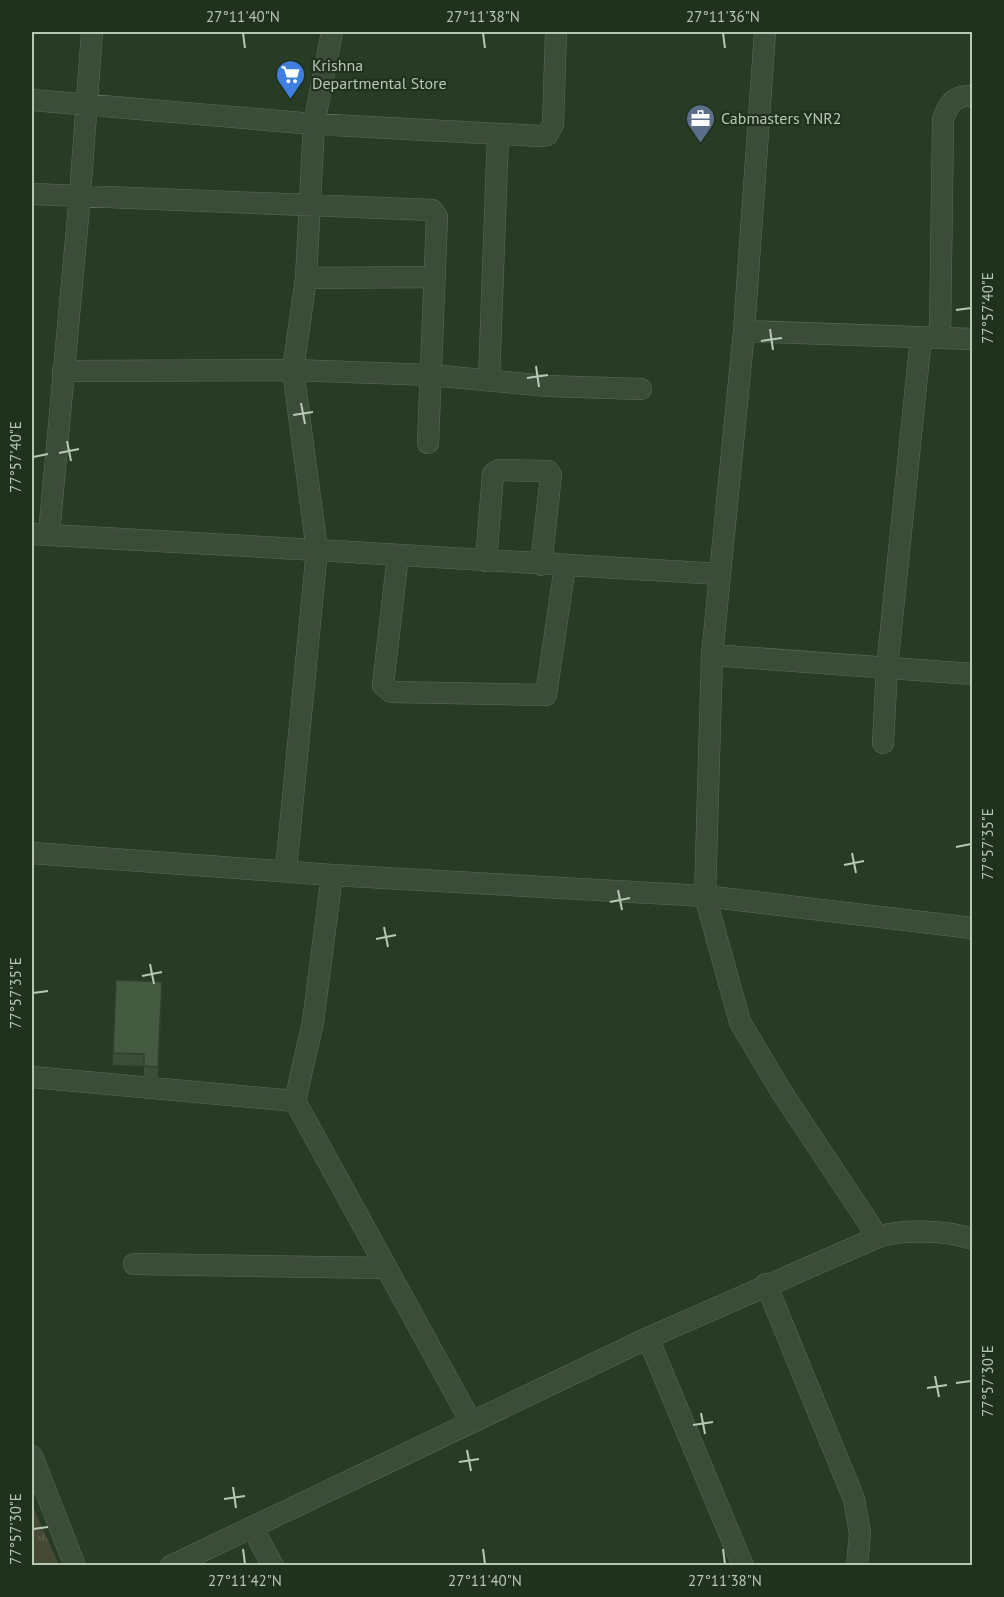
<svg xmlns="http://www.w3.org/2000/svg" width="1004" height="1597" font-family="'PT Sans',sans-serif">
	<defs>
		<pattern id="grass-tufts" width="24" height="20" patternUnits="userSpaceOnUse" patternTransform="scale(1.5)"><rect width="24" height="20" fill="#464a34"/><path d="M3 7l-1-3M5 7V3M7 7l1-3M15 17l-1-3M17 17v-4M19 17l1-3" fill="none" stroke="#5e634f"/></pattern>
	</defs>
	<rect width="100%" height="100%" fill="#283c25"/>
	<path fill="url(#grass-tufts)" d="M32,1505L59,1565H32Z"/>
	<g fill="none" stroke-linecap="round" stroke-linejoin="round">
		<defs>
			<path id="minor" d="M765,32L744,331L712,655L705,896L740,1022L781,1091L878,1237
				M32,100L314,124L540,136L547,135L553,124L556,32
				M32,194L432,210L437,217L428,443
				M306,278L434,277
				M744,331L972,339
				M940,338L943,120C948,104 954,95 972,96
				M63,371L293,370L431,375L547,386L641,389
				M489,380L498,134
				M32,534L317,550L293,370L306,278L314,124L332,32
				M49,534L80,195L92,32
				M398,555L383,685L391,692L546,695L565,566
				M486,561L493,474L499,470L548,471L551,475L541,565
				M712,655L972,674
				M883,743L887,668L921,337
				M32,853L332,875L705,896L972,928
				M286,869L317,550L720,574
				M332,875L313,1022L295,1101L471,1422
				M32,1077L295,1101
				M134,1264L386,1268
				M766,1284L854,1499L860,1533L857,1566
				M648,1338L743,1566
				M32,1456L75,1566
				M252,1527L273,1566
				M171,1566L648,1338L878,1237C903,1229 947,1230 972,1239"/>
		</defs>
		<use href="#minor" stroke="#5c6d5a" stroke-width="22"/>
		<use href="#minor" stroke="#3b4c39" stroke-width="21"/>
	</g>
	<path fill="#3b4e38" d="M162,993L158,1078H144V1066L113,1065V1053Z"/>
	<path fill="#455b41" stroke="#30402e" stroke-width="1.5" d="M116,980L162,982L158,1067L144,1066V1054L113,1053Z"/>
	<path fill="none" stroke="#b7c8b5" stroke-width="2" d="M243,33L245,48M483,33L485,48M723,33L725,48M956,310L971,308M770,329L773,350M761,341L782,338M536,366L539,387M527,378L548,375M301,403L305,424M293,415L313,412M67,441L71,461M59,453L79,449M33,457L48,454M956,847L971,844M852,853L856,873M844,865L864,861M618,890L622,910M610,902L630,898M384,927L388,947M376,939L396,935M150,964L154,984M142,976L162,972M33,993L48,991M935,1376L939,1397M956,1383L971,1381M927,1388L947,1385M701,1413L705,1434M693,1425L713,1422M467,1450L471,1471M459,1462L479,1459M233,1487L236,1508M224,1499L245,1496M33,1529L48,1527M243,1549L245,1564M483,1549L485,1564M723,1549L725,1564"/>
	<defs>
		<symbol id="supermarket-pin" viewBox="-11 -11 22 30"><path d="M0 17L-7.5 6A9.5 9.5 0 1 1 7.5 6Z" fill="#3f7fe0" stroke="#20311e"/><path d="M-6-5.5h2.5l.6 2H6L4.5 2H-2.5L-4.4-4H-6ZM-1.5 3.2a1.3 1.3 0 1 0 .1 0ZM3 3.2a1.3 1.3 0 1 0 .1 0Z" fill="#fff"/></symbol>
		<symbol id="office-pin" viewBox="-11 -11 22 30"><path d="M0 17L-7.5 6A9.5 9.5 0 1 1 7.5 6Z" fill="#5c6f8a" stroke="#20311e"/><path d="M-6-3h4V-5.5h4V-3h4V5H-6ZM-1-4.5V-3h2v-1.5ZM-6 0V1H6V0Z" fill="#fff"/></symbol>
	</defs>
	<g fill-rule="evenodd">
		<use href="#supermarket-pin" x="274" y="58" width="33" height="45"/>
		<use href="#office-pin" x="684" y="102" width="33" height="45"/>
	</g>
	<g text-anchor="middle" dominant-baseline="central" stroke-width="4.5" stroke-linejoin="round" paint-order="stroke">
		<g font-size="16" fill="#b7c8b5" stroke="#20311e" text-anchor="start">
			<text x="312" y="65">Krishna<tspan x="312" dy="18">Departmental Store</tspan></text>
			<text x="721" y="118">Cabmasters YNR2</text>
		</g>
	</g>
	<rect width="1004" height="1597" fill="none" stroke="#20311e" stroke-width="66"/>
	<rect x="33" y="33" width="938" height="1531" fill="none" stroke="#b7c8b5" stroke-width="2"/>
	<g font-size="15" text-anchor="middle" fill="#b7c8b5">
		<text x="243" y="22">27°11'40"N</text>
		<text x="483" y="22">27°11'38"N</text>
		<text x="723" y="22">27°11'36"N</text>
		<text transform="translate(988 308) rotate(-90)" y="5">77°57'40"E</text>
		<text transform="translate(16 457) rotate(-90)" y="5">77°57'40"E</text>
		<text transform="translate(988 844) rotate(-90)" y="5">77°57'35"E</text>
		<text transform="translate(16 993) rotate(-90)" y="5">77°57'35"E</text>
		<text transform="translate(988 1381) rotate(-90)" y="5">77°57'30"E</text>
		<text transform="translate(16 1529) rotate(-90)" y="5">77°57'30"E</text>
		<text x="245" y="1586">27°11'42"N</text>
		<text x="485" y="1586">27°11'40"N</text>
		<text x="725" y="1586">27°11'38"N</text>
	</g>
</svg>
